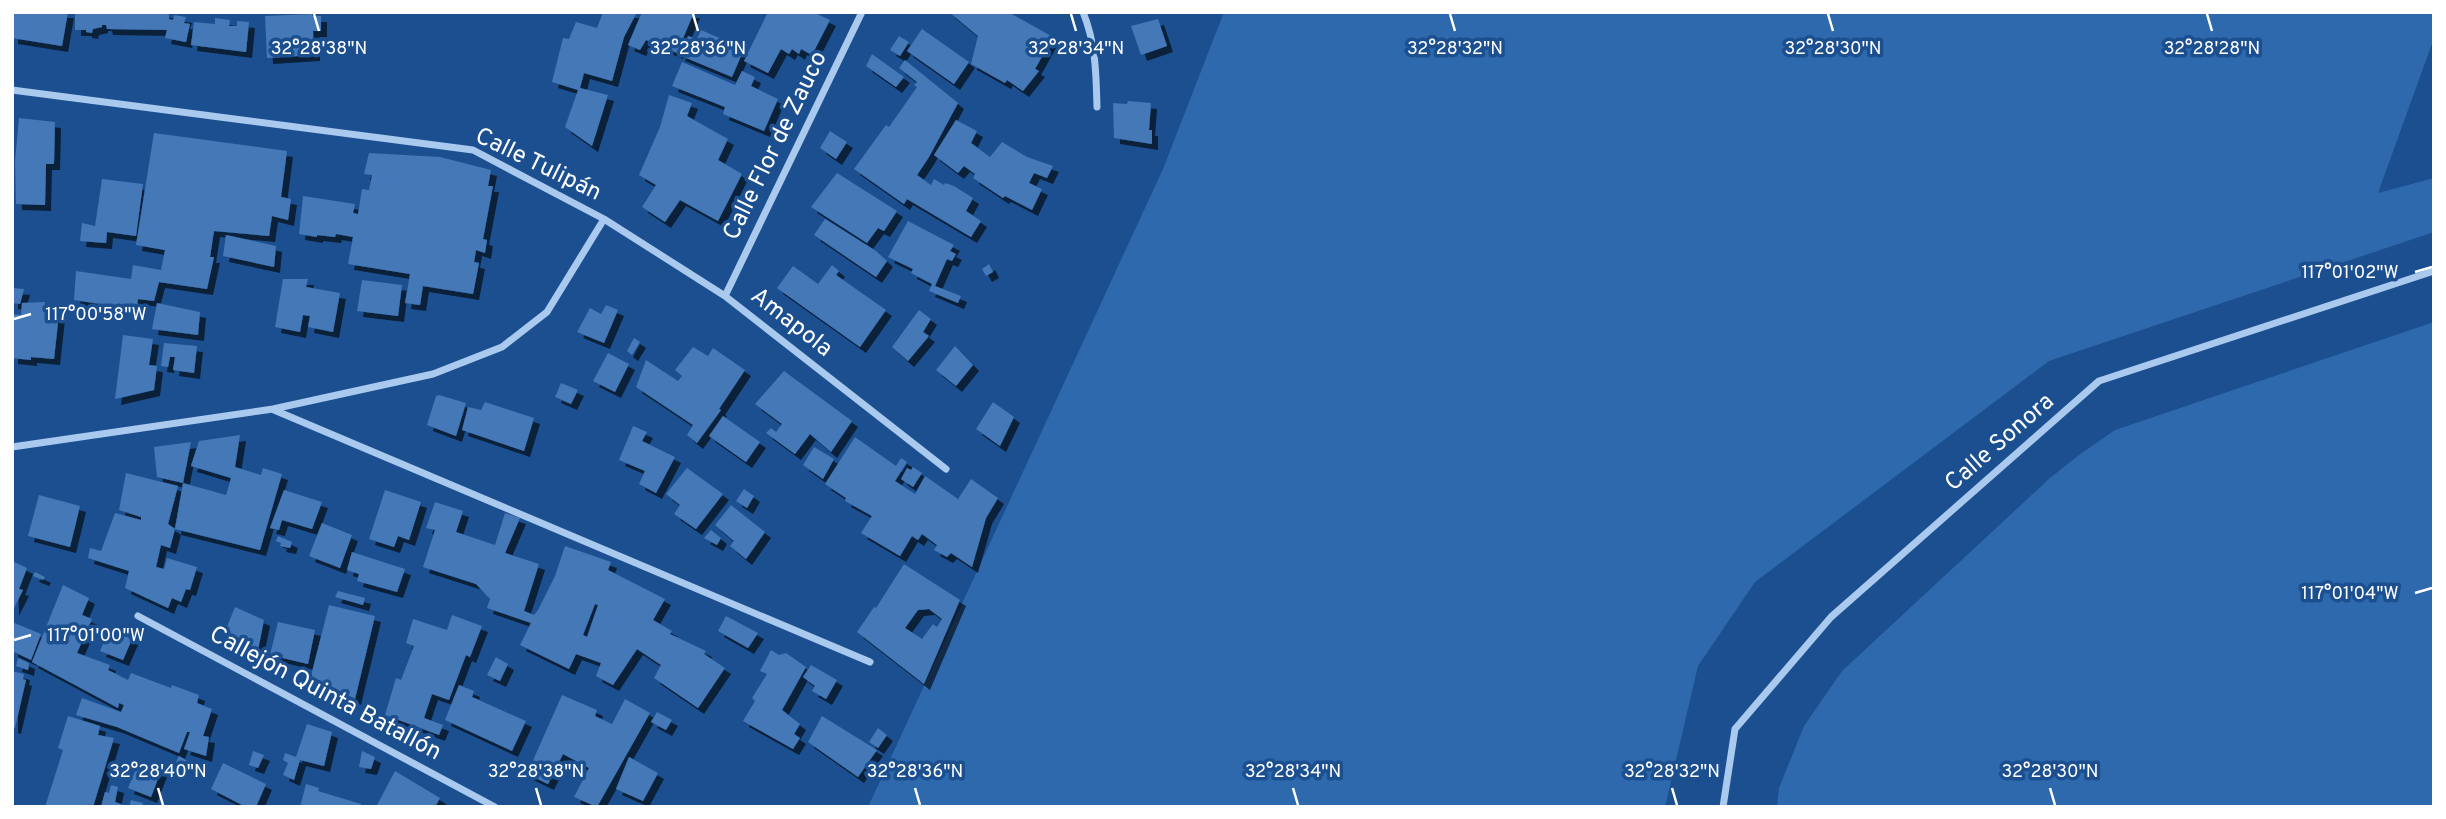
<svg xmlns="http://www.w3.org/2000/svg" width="2446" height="819" font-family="Overpass,sans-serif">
	<defs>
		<filter id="shadow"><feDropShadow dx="6" dy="6" stdDeviation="0" flood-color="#0009"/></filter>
	</defs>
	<rect width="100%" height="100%" fill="#1b4f8f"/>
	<path fill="#2e69ad" d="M1224,12H2434V38L2378,193L2434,178V232L2049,361L1755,582L1698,666L1665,807H868L1163,169Z
		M2434,322V807H1777L1779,788L1804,726L1842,671L2050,478L2079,455L2115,430Z"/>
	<path fill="#4478b7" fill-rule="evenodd" filter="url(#shadow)" d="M12,12H68L62,46L12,38Z
		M75,12H169V19L173,20L174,15L186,17L184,23L190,24L186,42L165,38L167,30L107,29L106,25H102V27L93,29L92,33L86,32V30H75Z
		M603,12H637L624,37L612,81L584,73L580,88L608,95L592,146L565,127L578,90L552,82L563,38L569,39L576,22L597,28Z
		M642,12H694L677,53L646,40L640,50L628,45Z
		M768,12H813L830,20L812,55L801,49L799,54L792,49L789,54L781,49L768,73L744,61Z
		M949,12H1008L1053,37L1035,69L1039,71L1023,91L1007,80L1005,83L971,64L978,36Z
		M312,14V16H321V31H313L314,55L267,58L265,16Z
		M215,18L230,20L229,26H237V21L249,22L246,52L191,45L194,22L215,24Z
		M1158,19L1167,46L1141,55L1131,26Z
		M922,29L969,62L954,84L907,51Z
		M701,30L744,49L732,77L679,55L688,36L697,39Z
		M899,36L909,42L900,56L890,50Z
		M872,54L904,77L896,87L866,66Z
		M905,60L958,103L929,157L917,175L931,185L934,179L944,185L945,183L954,186L973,198L966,211L981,221L971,237L907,199L904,204L854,169L886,125L889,127L917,87L914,85L917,82L899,68Z
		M682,62L735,85L742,71L755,77L751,86L778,99L764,131L723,114L725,107L672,86Z
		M669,95L692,103L687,116L728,139L718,160L742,174L718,221L680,200L665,222L642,207L656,185L639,175L660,127Z
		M1128,101L1151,103L1149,130H1152V144L1114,138L1113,103L1127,104Z
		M19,118L55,122L54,164H46L45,205L16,204L15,161Z
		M956,120L977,131L971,143L990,157L1002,142L1027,157L1053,166L1047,178L1034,173L1029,183L1042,189L1032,210L1005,196L1003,198L973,178L975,174L964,166L958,173L934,155Z
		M830,131L847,142L836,159L820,148Z
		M154,133L287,151L281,197L291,199L288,220L272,216L269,236L214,231L210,257H214L207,289L159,282L154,301L138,299L136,314L126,312V308L74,300L76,271L131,279L133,265L161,270L165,250L136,245Z
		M369,153L440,157L491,170L488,186H493L483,239L487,240L485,253L476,250L474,262L479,263L473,294L423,286L420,305L405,303L410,274L348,264L353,237L336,234L335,237L317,235V237L299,234L303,196L355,204L353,213L358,214L362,189L369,190L372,175L364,174Z
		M837,173L897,211L884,231L878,228L867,243L811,207Z
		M102,179L143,184L136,236L107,232L106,243L80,241L82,223L95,226Z
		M825,219L876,251L887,261L876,277L814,235Z
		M908,221L954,245L950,251L956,254L952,261L947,259L935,286L961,296L958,303L929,291L932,284L911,273L913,269L888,257Z
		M226,235L276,246L274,267L223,256Z
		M989,264L993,272L986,276L982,269Z
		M832,265L839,271L836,275L886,310L860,347L777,288L793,266L818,284Z
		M283,279H308L306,287L340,293L333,332L308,327L310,316L303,315L300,332L275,327Z
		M362,280L402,285L398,316L357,311Z
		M12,288L24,289L20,304L12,303Z
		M45,302L44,312L59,314L54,359L31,357V360L12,358V314L21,315L22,303Z
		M157,303L200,312L198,335L152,329Z
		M606,305L618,310L604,343L577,332L590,308L601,314Z
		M919,310L931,319L923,332L929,336L908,361L892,347Z
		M123,335L153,339L149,365L157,366L154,390L115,399Z
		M634,338L640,342L632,355L627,351Z
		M164,343L197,346L194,373L173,370L175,357H170L168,367L161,366Z
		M955,346L973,365L956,386L936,370Z
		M693,347L708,356L713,348L745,370L719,409L721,410L697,443L687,435L693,425L636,387L646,360L678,381L682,376L675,370Z
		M608,353L629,364L615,392L593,381Z
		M784,371L852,421L831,452L810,434L795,454L766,433L771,428L776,432L782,424L755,404Z
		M561,383L578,390L571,404L555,397Z
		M439,395L466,403L456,436L427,425L436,396Z
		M485,402L534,418L524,451L462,430L468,407L481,410Z
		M993,402L1014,417L1000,446L976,429Z
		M723,416L760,442L746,462L709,436Z
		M633,426L647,432L642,441L675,457L656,493L639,484L645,471L619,460Z
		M240,435L235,467L261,475L263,468L282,474L260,550L175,529L183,483L226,495L231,478L191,466L199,441Z
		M855,437L896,466L901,458L907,462L895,481L915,494L925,476L958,499L971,479L998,498L986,518L972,567L951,553L947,557L934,550L937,545L922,534L918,540L912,536L900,556L861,533L872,516L845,501L846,498L825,484Z
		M191,442L183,483L157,477L154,447Z
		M814,447L834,459L823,479L803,465Z
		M913,467L922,473L913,487L901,479L907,468L911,470Z
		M687,468L723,494L696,529L674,514L680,505L666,494Z
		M126,473L178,486L168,524L175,529L170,548L161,545L156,567L164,569L167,558L197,567L190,590L186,589L181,602L172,598L168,608L125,588L129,571L88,558L90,548L101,551L115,513L141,520V517L119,510Z
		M744,489L754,496L747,508L736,501Z
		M284,490L322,502L312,529L282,520L279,530L270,528Z
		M385,490L421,502L409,540L398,536L394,547L369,539Z
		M39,495L80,506L70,547L28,536Z
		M435,502L463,511L456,532L495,545L505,513L520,518L505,553L539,564L524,611L534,615L538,610L555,576L565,546L611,562L608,570L665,599L653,620L672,631L670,634L706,651L704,654L725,668L698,708L654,678L661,665L637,649L613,685L596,676L601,663L576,654L569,669L520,645L531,623L487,608L490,599L476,584L423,567L435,530L426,528ZM595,604L598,605L587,637L583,635Z
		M731,505L765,532L746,559L730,546L734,541L715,525Z
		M322,523L352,535L340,568L309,556Z
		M711,530L721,538L717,545L704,538Z
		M278,536L292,542L290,548L280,546L281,543L276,541Z
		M352,552L405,569L397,592L357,581L359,574L347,570Z
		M12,561L27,568L19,589L23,590L13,610Z
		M904,564L960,600L924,684L857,632L874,607L876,608ZM929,609L942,619L937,627L933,624L922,639L905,628L918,610Z
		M35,572L45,577L43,580L33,576Z
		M63,585L89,598L82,615L92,619L77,653L110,665L108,670L128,680L131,673L171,688L172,685L199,695L197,703L212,709L203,736L209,737L206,756L184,749L190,732H187L179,753L117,727L76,715L82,698L121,712L124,705L119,703L118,708L32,662Z
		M338,591L365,598L363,605L335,597Z
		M329,605L375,616L355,699L311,676Z
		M235,607L264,620L258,650L224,634Z
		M452,615L482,626L470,657L466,655L449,700L432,694L424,718L443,725L439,735L385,715L396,678L401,680L414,646L406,643L413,619L447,630Z
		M726,616L758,633L748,648L718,631Z
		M12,622L41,634L31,660L12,651Z
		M278,622L315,630L308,664L270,655Z
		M109,630L132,639L123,660L100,651Z
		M771,650L779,655L786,653L806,667L782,710L800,724L794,734L800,738L793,749L743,721L755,701L752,698L767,674L760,671Z
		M496,657L508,664L500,681L487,675Z
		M18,658L29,663L28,670L16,666Z
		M811,665L837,680L826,699L812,691L815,686L803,677Z
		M12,671L24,674L23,679L26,680L15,728L12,727Z
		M459,685L474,691L472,697L526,721L512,751L445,720Z
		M562,695L597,710L595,716L612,724L625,699L650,713L597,807L574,797L589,768L563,754L548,784L527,774Z
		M657,712L672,720L666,730L651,722Z
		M68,716L100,726L98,735L114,738L93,807H45L63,750L58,748Z
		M822,716L877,750L858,777L808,742Z
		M307,724L332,732L324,766L300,760L294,780L283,775L288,763L283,760L285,753L296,757Z
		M878,728L887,735L878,748L869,742Z
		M253,751L264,755L258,768L249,765Z
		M362,751L375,757L371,769L359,767Z
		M179,756L193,764L191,770L176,762Z
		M629,757L658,773L643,801L616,789Z
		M139,762L161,771L151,797L128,788Z
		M223,763L266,784L256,807H246L211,789Z
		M395,771L440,798L435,807H376Z
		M306,784L319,788L318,791L361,804L360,807H300Z
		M111,785L118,787L115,802L129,807H101L105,792L109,793Z
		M131,800L143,803L142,807H129Z"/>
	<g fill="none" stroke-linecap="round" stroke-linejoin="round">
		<path stroke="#a9c9ee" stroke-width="7" d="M1083,12C1096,44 1096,73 1097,107
			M12,90L473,150L604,219L725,296L946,469
			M725,296L862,12
			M274,410L870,662
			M12,447L273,409L433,374L502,347L547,312L604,219
			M138,616L495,807
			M1723,807L1735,729L1831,617L2099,381L2434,271"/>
	</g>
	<path fill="none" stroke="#fff" stroke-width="2.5" d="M314,14L319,31M693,14L698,31M1071,14L1076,31M1450,14L1455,31M1828,14L1833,31M2207,14L2212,31M2415,272L2432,267M14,319L31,314M2415,593L2432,588M14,640L31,635M158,788L163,805M536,788L541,805M915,788L920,805M1293,788L1298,805M1672,788L1677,805M2050,788L2055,805"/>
	<g text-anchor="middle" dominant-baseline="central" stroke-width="7" stroke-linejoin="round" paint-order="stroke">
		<g font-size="24" fill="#fff" stroke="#1b4f8f">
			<text transform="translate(776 146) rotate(-64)">Calle Flor de Zauco</text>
			<text transform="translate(538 165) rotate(26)">Calle Tulipán</text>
			<text transform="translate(791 323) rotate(38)">Amapola</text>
			<text transform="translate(2000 443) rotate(-41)">Calle Sonora</text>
			<text transform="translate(325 694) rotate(28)">Callejón Quinta Batallón</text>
		</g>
	</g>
	<g font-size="18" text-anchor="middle" fill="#fff" stroke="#1b4f8f" stroke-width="7" stroke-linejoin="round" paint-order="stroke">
		<text x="319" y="54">32°28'38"N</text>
		<text x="698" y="54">32°28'36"N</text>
		<text x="1076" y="54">32°28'34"N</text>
		<text x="1455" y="54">32°28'32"N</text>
		<text x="1833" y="54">32°28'30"N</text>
		<text x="2212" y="54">32°28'28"N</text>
		<text x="2350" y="278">117°01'02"W</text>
		<text x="96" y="320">117°00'58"W</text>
		<text x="2350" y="599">117°01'04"W</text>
		<text x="96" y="641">117°01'00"W</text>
		<text x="158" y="777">32°28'40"N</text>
		<text x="536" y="777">32°28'38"N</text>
		<text x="915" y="777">32°28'36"N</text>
		<text x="1293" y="777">32°28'34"N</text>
		<text x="1672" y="777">32°28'32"N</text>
		<text x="2050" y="777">32°28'30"N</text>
	</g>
	<rect width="2446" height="819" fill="none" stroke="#ffffff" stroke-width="28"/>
</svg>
